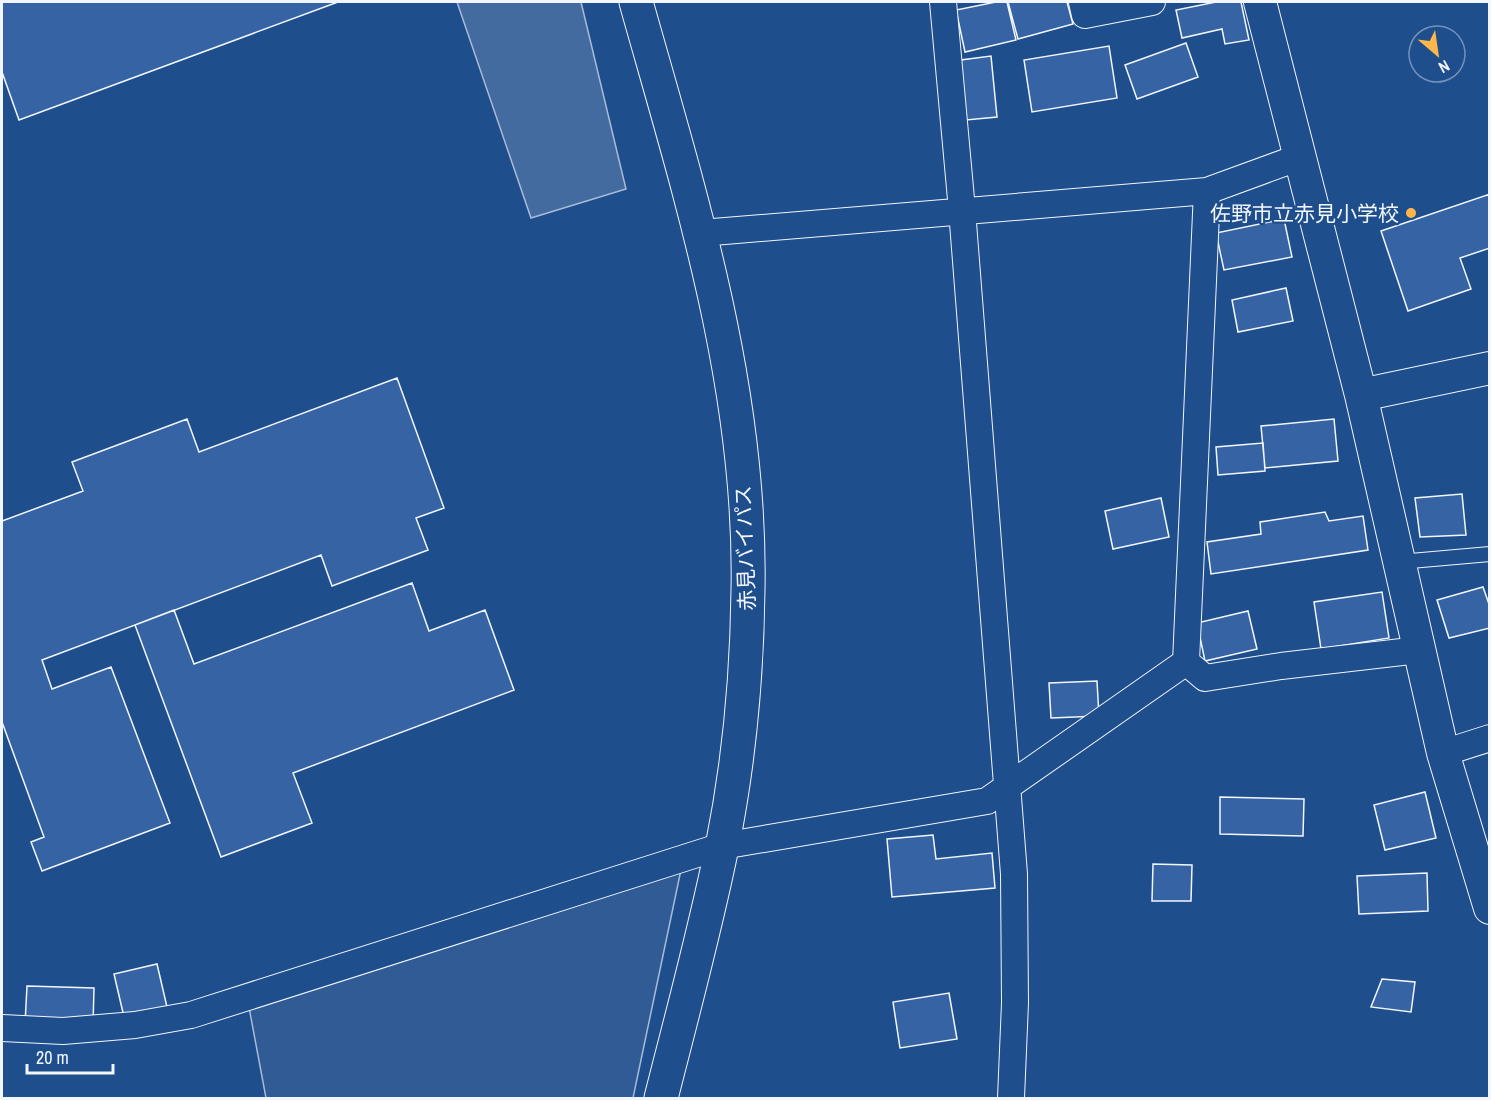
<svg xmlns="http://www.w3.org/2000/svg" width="1491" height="1100" font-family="'Archivo Narrow','Noto Sans JP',sans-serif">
	<rect width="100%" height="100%" fill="#1f4e8c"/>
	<path fill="#305b95" stroke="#a8bbd7" stroke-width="1.5" d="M682,865L633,1098H266L248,1002Z"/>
	<path fill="#446ba0" stroke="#a8bbd7" stroke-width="1.5" d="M457,2H581L626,189L531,218Z"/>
	<path fill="#3563a3" stroke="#f2f6ff" stroke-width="1.5" d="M2,2H338L19,120L2,72Z
		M996,2H1007L1016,40L965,52L956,10Z
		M1008,2H1067L1073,24L1018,39Z
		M1216,2H1241L1249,40L1225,44L1222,29L1182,38L1176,10Z
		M1186,43L1198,77L1137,99L1125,65Z
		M1109,46L1117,98L1032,112L1024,60Z
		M991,56L997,117L966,120L961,60Z
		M1490,194V248L1460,258L1471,289L1408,311L1381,231Z
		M1284,219L1292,257L1224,270L1216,233Z
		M1286,288L1293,321L1238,332L1232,300Z
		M397,378L444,508L416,518L428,550L332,586L321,555L42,660L52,689L111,667L170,823L42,871L31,842L44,837L2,722V521L83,491L72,462L187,419L199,452Z
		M1334,419L1338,461L1265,468L1261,426Z
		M1263,443L1265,471L1218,475L1216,447Z
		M1462,494L1466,535L1420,537L1415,498Z
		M1161,498L1169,537L1113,549L1105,511Z
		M1325,512L1329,521L1363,516L1368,550L1211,574L1207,542L1261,534L1260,522Z
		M412,583L429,631L485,610L514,690L293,773L312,823L221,857L135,625L174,610L194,664Z
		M1483,587L1490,607V628L1449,638L1437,600Z
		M1382,592L1389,638L1321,649L1314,602Z
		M1248,611L1257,649L1205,661L1197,623Z
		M1097,681L1099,716L1051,718L1049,683Z
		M1425,792L1436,838L1385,850L1374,805Z
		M1220,797L1304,799L1303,836L1220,834Z
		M933,835L936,859L992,853L995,888L892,897L887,839Z
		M1153,864L1192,865L1191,901H1152Z
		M1427,873L1428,911L1359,914L1357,876Z
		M157,964L167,1007L124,1017L114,974Z
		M1382,979L1415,982L1411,1012L1371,1007Z
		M27,986L94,988L93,1025L25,1024Z
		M949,993L957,1039L900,1048L893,1002Z"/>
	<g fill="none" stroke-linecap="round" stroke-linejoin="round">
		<defs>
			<path id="service" d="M1399,562L1490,554"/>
			<path id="minor" d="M943,2L962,210L1014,874L1015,1003L1011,1098
				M1082,2L1085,15L1152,2
				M701,233L1207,191L1300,157
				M1186,662L1205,678L1281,666L1419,650
				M1443,753L1490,738
				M2,1028L63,1031L135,1025L191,1015L722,846L987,801L1186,662L1207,191"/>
			<path id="tertiary" d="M1260,2L1361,395L1443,753L1490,908
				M1361,395L1490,368"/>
			<path id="secondary" d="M636,2C690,194 752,388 748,590C747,676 739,763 722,847C705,931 682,1015 661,1098"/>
		</defs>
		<use href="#service" stroke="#f2f6ff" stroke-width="16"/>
		<use href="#minor" stroke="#f2f6ff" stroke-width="28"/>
		<use href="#tertiary" stroke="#f2f6ff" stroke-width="34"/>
		<use href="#secondary" stroke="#f2f6ff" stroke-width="35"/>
		<use href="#service" stroke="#1f4e8c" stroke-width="14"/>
		<use href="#minor" stroke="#1f4e8c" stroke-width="26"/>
		<use href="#tertiary" stroke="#1f4e8c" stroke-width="32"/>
		<use href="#secondary" stroke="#1f4e8c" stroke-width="33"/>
	</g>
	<circle fill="#ffb74d" stroke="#1f4e8c" stroke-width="2" cx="1411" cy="213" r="6"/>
	<g text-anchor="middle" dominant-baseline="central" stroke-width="4.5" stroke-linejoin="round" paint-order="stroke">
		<g font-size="21" fill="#f2f6ff" stroke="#1f4e8c" text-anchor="end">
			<text x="1399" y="213">佐野市立赤見小学校</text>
		</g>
		<g font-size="21" fill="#f2f6ff" stroke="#1f4e8c">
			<text transform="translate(745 548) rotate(-92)">赤見バイパス</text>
		</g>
	</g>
	<rect width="1491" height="1100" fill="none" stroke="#f2f6ff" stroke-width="6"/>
	<g transform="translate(1437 54) rotate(151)"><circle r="28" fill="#1f4e8c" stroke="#7391ba" stroke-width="1.5"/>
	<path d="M0-4.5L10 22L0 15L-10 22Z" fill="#ffb74d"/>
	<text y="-9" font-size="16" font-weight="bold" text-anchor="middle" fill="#f2f6ff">N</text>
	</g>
	<path d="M27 1064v9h86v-9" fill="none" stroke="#f2f6ff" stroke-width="3"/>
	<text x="36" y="1064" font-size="18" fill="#f2f6ff" stroke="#1f4e8c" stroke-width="4.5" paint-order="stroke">20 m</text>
</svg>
